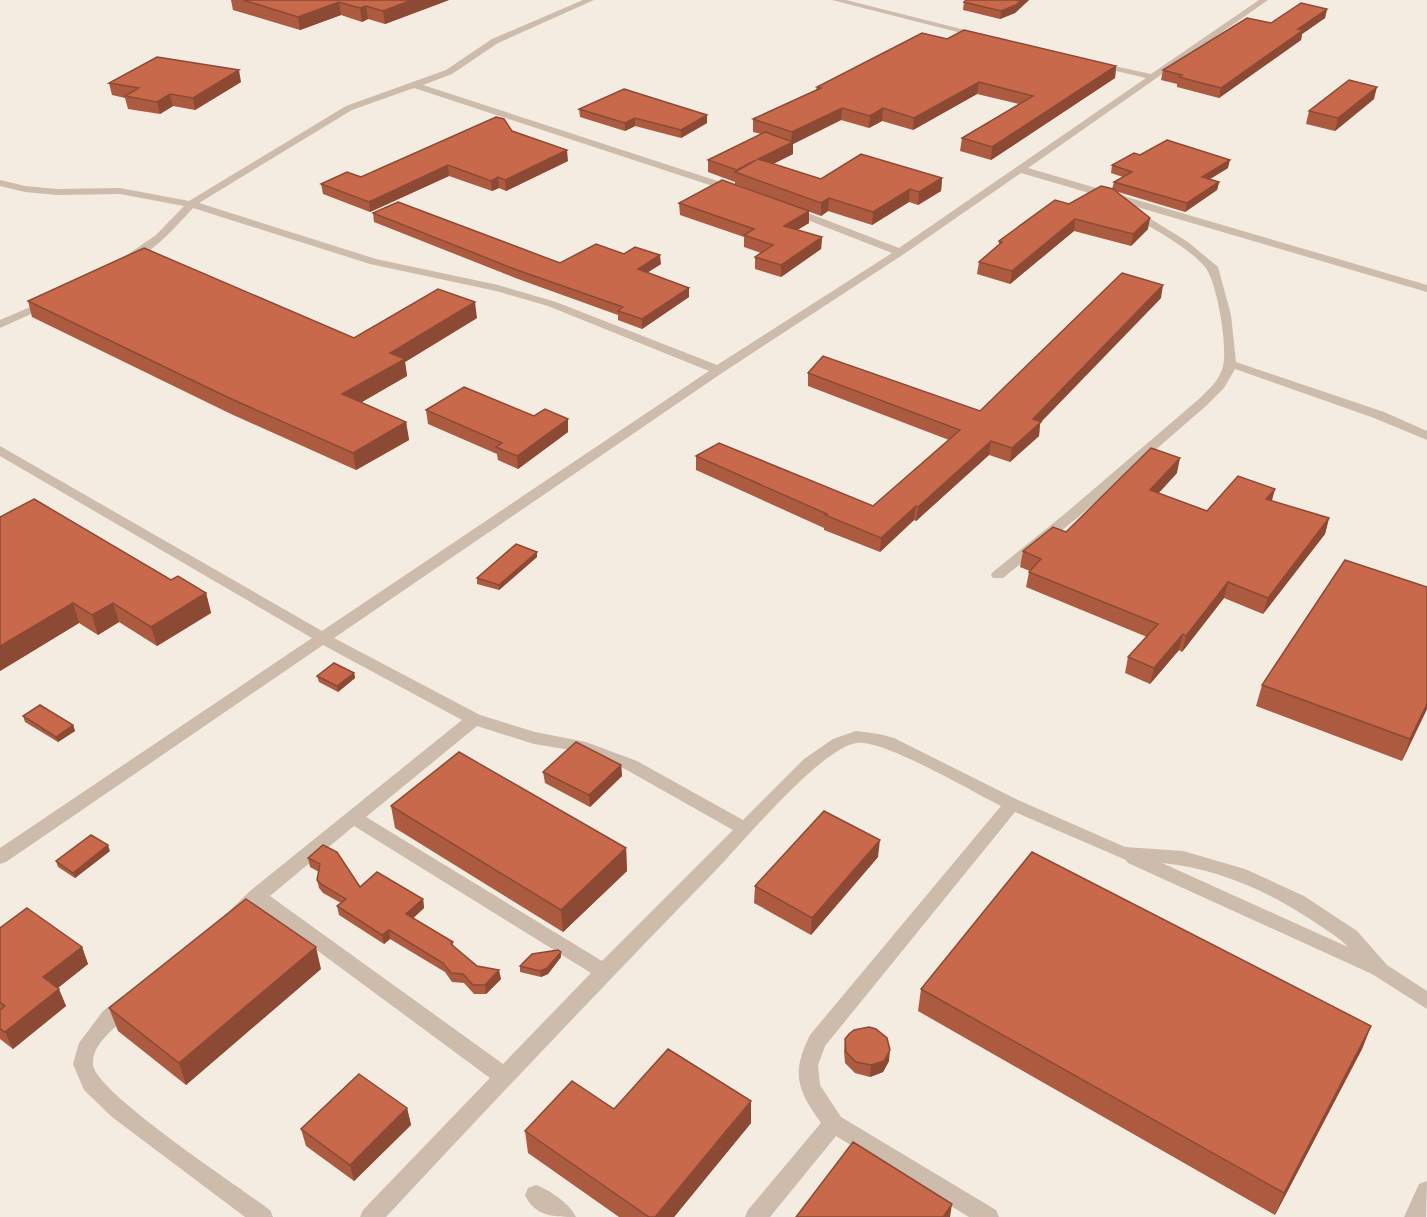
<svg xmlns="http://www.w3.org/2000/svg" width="1427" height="1217" font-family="'Roboto Condensed',sans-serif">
	<rect width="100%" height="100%" fill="#f4ebe1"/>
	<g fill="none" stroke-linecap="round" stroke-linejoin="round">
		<path fill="#cdbbac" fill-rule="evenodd" d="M583,0H594L498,43L452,74L423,85L739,188V192H731L414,88L352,110L199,203L376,259L498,285L556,302L717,365L892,253L787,212V208H795L899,248L1146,78L1095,66V62L1151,74L1259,0H1268L1028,168L1427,285V292L1021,173L904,254L722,373L334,638L480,715L535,732L586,742L637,761L743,820L804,759L833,739L856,731L879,734L894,738L1018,800L1125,847L1183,851L1245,869L1304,896L1357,931L1387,965L1427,991V1009L1372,974L1128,863L1126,860L1015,812L825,1046L818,1065L820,1085L841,1117L996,1210L999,1217H969L836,1136L770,1217H745L748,1210L821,1123C797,1090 791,1073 810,1035L1001,806C973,792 883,739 857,743C822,747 744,841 717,869C605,984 495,1100 386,1217H360L363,1210L490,1078L257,906C248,914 240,924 227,920L225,915L250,891L462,720L323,645L6,862L0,864V848L312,638L0,456V446L322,631L709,371L548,306L496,291L370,264L193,208C180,222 144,264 124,261V257L156,235L184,206L120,194L57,195L25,192L0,186V180L25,186L57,189L120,188L189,201L346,106L446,70L492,39ZM477,726L534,744L577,751L625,769L733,830L602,961L366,817ZM354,826L591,973L503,1064L270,896ZM1162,863C1218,868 1273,893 1319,925C1329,932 1340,938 1348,947Z
			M832,0H846L985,35L981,38Z
			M1133,208L1188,242L1218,267L1231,315L1236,362L1384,412L1427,431V440L1374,418L1235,369L1224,388L1207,405L1077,518L1003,578H993L991,575L993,572L1067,512L1199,399C1208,390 1220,380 1223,366C1228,348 1217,281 1205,267C1185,244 1154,231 1129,213L1128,211Z
			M49,299L53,300V304L0,328V320Z
			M128,995L135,997L138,1003C129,1021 91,1038 93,1065C96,1093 241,1188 270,1210L273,1217H245L112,1117L84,1090L73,1064L79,1043L103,1011L121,997Z
			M1427,1181L1426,1217H1404L1419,1184Z
			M536,1185C550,1190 570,1204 576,1217C555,1217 535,1217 525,1195L528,1188Z"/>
	</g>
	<path fill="#ac5a40" d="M231,0H449L385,24L368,19L362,22L341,15L300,30L233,10Z
		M966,0H1029L1015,13L1000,19L963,10L964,2Z
		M1327,9L1325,18L1302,34L1301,40L1219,98L1177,87V84L1161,80L1163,70L1271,23Z
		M947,39L1116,66L1115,78L991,160L960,151L962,138L1019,104L977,94L913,130L882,121L869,128L841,120L793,144V154L773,164L821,179L942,178L941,191L918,205L909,202L872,225L828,211L821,216L735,184V182L708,172V160L761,134L753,132V119L816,90L817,87Z
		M241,82L195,110L173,106L160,114L128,109L125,98L112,95L109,83Z
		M1374,99L1335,131L1306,124L1309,111Z
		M579,109L707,115V123L681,138L635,126L625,131L580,117Z
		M512,131L568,161L506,191L499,188L492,191L449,176L370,212L323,194L321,184L361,177Z
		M1140,155L1228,168L1210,179L1219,182L1217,190L1185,212L1115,191L1148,229L1131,246L1074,231L1010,284L977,274L979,262L999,245V241L1069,204L1112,189L1114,182L1123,177L1111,173L1112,165Z
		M679,203L809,211V223L797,230L822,237L821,249L781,277L755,269V257L761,253L744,247V237L680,215Z
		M373,213L560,263L624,254L661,264L647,273L689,288V297L642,329L618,320V315L518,279L374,222Z
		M1161,298L1040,423L1039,436L1010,462L989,455L916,521L914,520L880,552L824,530V528L696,470V456L873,506L949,440L808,386V373L980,411Z
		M28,301L354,338L477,318L405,362L407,376L361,402L406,422L409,440L356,470L231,414L32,317Z
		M426,410L568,432L518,469L498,460L497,454L428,424Z
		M1177,473L1158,493L1207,511L1275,489L1271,501L1329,518L1325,534L1263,614L1224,598L1182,652L1179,650L1150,684L1125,673L1128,657L1147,637L1026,587L1029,572L1030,571L1020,567L1023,551L1066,532Z
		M0,517L206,593L211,613L157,646L119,622L98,635L79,623L0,671Z
		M537,557L499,590L477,584V578Z
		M354,673L355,678L338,692L319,682L317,676Z
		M1262,685L1427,709L1402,761L1256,706Z
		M23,716L73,725L75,731L58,742L25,722Z
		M621,765L622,776L590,807L545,783L543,772Z
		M391,806L626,848L627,871L563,932L395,828Z
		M110,851L75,878L58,867L56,861Z
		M878,857L811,935L754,903L755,886Z
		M308,858L360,887L423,899L424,908L413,918L453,942V946L477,966L501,979L486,994H474L464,983L452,982L445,972L390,939L384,944L339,915L337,906L341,903L323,893L319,888L317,880L319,872L310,867Z
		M0,928L82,947L88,964L58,988L66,1006L13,1049L0,1039Z
		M561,952V957L548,974L541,977L520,972V966Z
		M321,969L186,1085L118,1031L109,1008Z
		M921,989L1371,1026L1362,1049L1275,1215L918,1011Z
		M845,1039L889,1061L883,1072L870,1077L855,1073L845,1063L844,1051Z
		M407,1108L411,1125L354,1181L306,1146L301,1129Z
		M614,1109L751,1123L674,1217H619L528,1153L525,1131Z"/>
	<path fill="#8c4a34" d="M412,0H449L385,24L383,11Z
		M1021,0H1029L1015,13L1000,19L1001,11Z
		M339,2L341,15L300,30L298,17Z
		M366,6L368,19L362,22L360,8Z
		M1327,9L1325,18L1302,34L1301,40L1219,98L1221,88L1298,29Z
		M1116,66L1115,78L991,160L992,147Z
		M239,70L241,82L195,110L193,98Z
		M979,82L977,94L913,130L914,118Z
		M1377,87L1374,99L1335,131L1338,118Z
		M170,94L173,106L160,114L157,102Z
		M842,108L841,120L793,144V154L757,172L758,159L791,143L792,132Z
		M883,108L882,121L869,128L870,116Z
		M707,115V123L681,138V130Z
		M635,118V126L625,131V123Z
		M567,150L568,161L506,191L505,180Z
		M1230,160L1228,168L1200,185L1202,177Z
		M448,165L449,176L370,212L369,202Z
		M498,177L499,188L492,191L491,181Z
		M942,178L941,191L918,205L919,192Z
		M1219,182L1217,190L1185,212L1187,203Z
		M910,189L909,202L872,225L873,212Z
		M829,198L828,211L821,216V203Z
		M809,211V223L784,238V226Z
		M1150,218L1148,229L1131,246L1133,234Z
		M1075,219L1074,231L1010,284L1012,271Z
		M822,237L821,249L781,277V265Z
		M660,255L661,264L638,278V269Z
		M1163,285L1161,298L1040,423L1039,436L1010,462L1012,448L1033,419Z
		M689,288V297L642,329V319Z
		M475,302L477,318L405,362L407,376L345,412L342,394L390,353Z
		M568,419V432L518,469L517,456Z
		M406,422L409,440L356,470L353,453Z
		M991,441L989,455L916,521L918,507Z
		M1180,458L1177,473L1147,506L1150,490Z
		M1275,489L1271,504L1266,499Z
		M916,506L914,520L880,552L881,538Z
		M1329,518L1325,534L1263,614L1268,598Z
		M537,552V557L499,590V585Z
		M1228,582L1224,598L1182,652L1186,636Z
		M206,593L211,613L157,646L151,627Z
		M73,603L79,623L0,671V646Z
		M113,603L119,622L98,635L92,615Z
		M1183,634L1179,650L1150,684L1154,668Z
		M354,673L355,678L338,692L337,686Z
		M1427,704V709L1402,761L1410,739Z
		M73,725L75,731L58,742L56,737Z
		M621,765L622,776L590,807L589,795Z
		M880,840L878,857L811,935L812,918Z
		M108,845L110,851L75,878L73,873Z
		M626,848L627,871L563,932L561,910Z
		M423,899L424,908L408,923L406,914Z
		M389,930L390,939L384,944L382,935Z
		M82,947L88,964L50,994L43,977Z
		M316,947L321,969L186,1085L179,1063Z
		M561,952V957L548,974L541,977L540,971Z
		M499,970L501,979L486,994L485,985Z
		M59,989L66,1006L13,1049L5,1032Z
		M1371,1026L1362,1049L1275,1215L1284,1193Z
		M890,1050L889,1061L883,1072L870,1077L871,1065Z
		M751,1101V1123L674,1217H655Z
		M407,1108L411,1125L354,1181L350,1165Z
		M952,1204L950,1217H943Z"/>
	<path fill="#c8694b" stroke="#8c4a34" stroke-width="1.5" d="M243,0H412L383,11L366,6L360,8L339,2L298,17Z
		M966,0H1021L1016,5L1001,11L964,2Z
		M1301,3L1327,9L1298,29L1303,30L1221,88L1179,77L1182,75L1163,70L1247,18L1271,23Z
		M964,30L1116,66L992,147L962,138L1033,96L979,82L914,118L883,108L870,116L842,108L792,132L753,119L821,88L817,87L922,33L947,39Z
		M157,57L239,70L193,98L170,94L157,102L125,96L139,88L109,83Z
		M1349,80L1377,87L1338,118L1309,111Z
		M624,89L707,115L681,130L635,118L625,123L579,109Z
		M496,117L504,119L512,131L567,150L505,180L498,177L491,181L448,165L369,202L321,184L347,172L361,177Z
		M765,132L793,142L758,159L821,179L861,154L942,178L919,192L910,189L873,212L829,198L821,203L735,172L756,160L737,170L708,160Z
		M1167,140L1230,160L1202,177L1219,182L1187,203L1114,182L1132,172L1112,165L1134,153L1140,155Z
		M722,180L809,211L784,226L822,237L781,265L755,257L773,245L744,235L754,229L679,203Z
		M1101,186L1113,189L1150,218L1133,234L1075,219L1012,271L979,262L1002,242L999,241L1055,200L1069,204Z
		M398,202L560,263L596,244L624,254L635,247L660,255L638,269L689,288L642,319L618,311L623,307L517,270L373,213Z
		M144,248L354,338L438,289L475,302L390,353L405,359L342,394L406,422L353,453L227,397L28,301Z
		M1122,273L1163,285L1033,419L1041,422L1012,448L991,441L918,507L916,506L881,538L825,515L827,514L696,456L719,443L873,506L960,430L808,373L823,356L980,411Z
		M464,387L534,416L545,409L568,419L517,456L496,447L502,443L426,410Z
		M1151,448L1180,458L1150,490L1207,511L1238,476L1275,489L1266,499L1329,518L1268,598L1228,582L1186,636L1183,634L1154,668L1128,657L1158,624L1029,572L1041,559L1023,551L1053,527L1066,532Z
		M34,499L171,580L178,576L206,593L151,627L113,603L92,615L73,603L0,646V517Z
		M516,544L537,552L499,585L477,578Z
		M1345,560L1427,587V704L1410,739L1262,685Z
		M334,663L354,673L337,686L317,676Z
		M40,705L73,725L56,737L23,716Z
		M576,742L621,765L589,795L543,772Z
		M459,752L626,848L561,910L391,806Z
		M824,811L880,840L812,918L755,886Z
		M91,835L108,845L73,873L56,861Z
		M323,845L337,852L360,887L377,872L423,899L406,914L453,942L451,944L477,966L499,970L485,985H473L463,974L451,973L443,963L389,930L382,935L337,906L346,899L321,884L317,880L320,864L308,858Z
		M1032,852L1371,1026L1284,1193L921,989Z
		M246,899L316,947L179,1063L109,1008Z
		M27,908L82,947L43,977L59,989L5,1032L0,1029V1010L5,1006L0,1002V928Z
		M558,950L561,952L547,968L540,971L520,966L532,954Z
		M869,1027L876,1029L887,1038L890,1050L884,1061L871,1065L856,1062L846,1052L845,1039L849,1034L854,1030Z
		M668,1049L751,1101L655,1217H649L525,1131L572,1081L614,1109Z
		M359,1074L407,1108L350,1165L301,1129Z
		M853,1142L952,1204L943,1217H796Z"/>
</svg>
